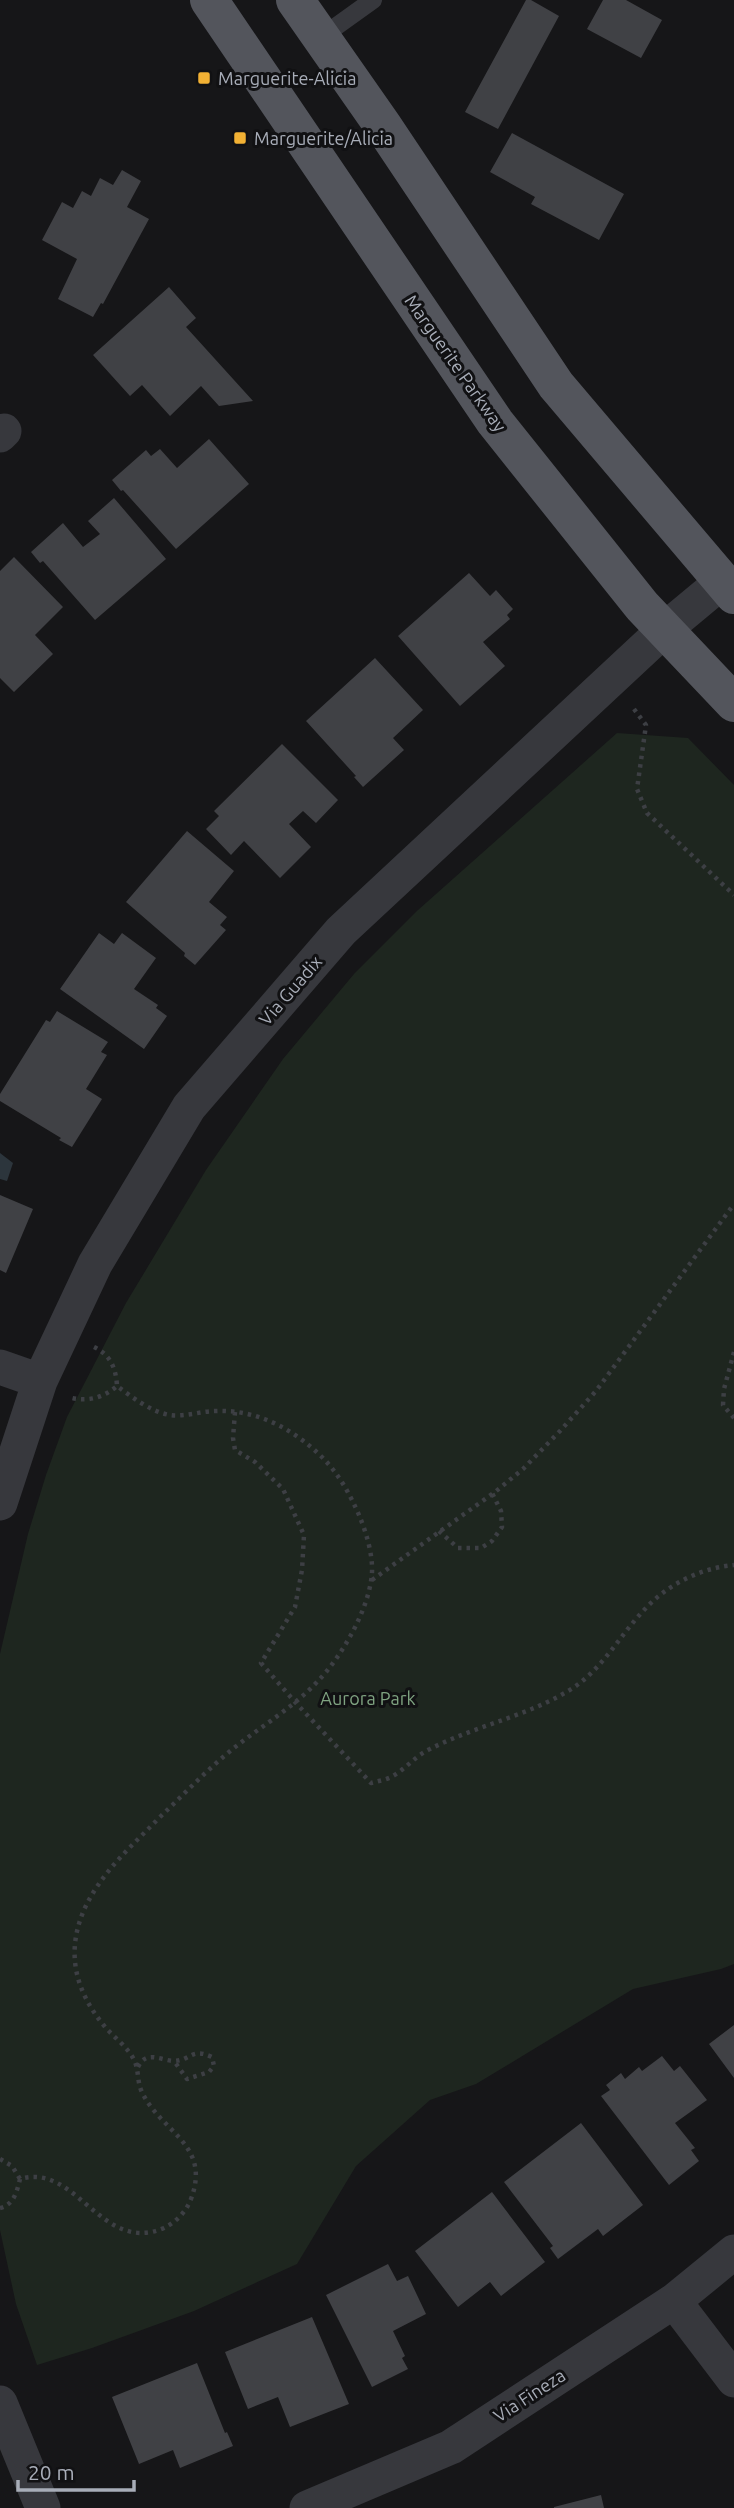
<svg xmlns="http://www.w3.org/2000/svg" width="734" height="2508" font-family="Ubuntu,sans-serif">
	<rect width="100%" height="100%" fill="#161618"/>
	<path fill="#1e261f" d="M617,733L688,738L734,785V1964L721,1969L633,1989L476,2084L430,2100L356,2166L297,2264L194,2311L92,2348L37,2365L16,2304L0,2230V1654L28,1534L46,1475L67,1417L126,1303L206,1170L283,1059L354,974L418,910Z"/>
	<path fill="#2c353c" d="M0,1153L13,1163L7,1181L0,1179Z"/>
	<path fill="#404145" d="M526,0H531L559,16L498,129L465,112Z
		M603,0H626L662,20L641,58L587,29Z
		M512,133L624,194L599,240L531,204L535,197L490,172Z
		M122,170L141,181L127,207L149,219L103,304L101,303L93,317L58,299L77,259L42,240L62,202L73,208L82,191L91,196L100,178L113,185Z
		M169,287L196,318L186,327L253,401L219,406L201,386L170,416L142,385L130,396L93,355Z
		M209,439L249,484L176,549L123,490L121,491L112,480L146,450L151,456L160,449L177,468Z
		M114,498L166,559L95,620L43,561L40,563L31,552L63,523L83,547L100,534L88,521Z
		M14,557L63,607L35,635L53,654L14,692L0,678V571Z
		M469,573L490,596L496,590L513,609L507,615L510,619L483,642L505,666L460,706L398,636Z
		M375,658L423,710L393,738L404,750L363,787L354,777L356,776L306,721Z
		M282,744L338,800L316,823L303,811L289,824L311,847L280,878L244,841L231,855L206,829L219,816L214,811Z
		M187,831L234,871L209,902L227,917L220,925L226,930L195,965L184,956L185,953L126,902Z
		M99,933L114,944L122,933L156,958L134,989L158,1005L156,1008L167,1016L144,1049L60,989Z
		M57,1011L108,1042L101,1052L107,1055L86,1089L102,1099L72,1147L59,1140L61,1138L0,1101V1094L46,1020L50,1022Z
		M0,1195L33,1209L6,1273L0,1270Z
		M734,2025V2078L709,2044Z
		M662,2056L674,2071L680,2066L707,2100L675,2123L695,2148L691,2150L699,2161L669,2185L601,2096L610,2090L606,2085L621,2073L625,2079L639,2067L642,2071Z
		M581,2123L643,2205L603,2236L598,2229L558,2259L550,2248L553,2246L504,2182Z
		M492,2192L545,2262L501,2296L490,2282L458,2307L415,2251Z
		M388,2264L397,2281L408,2276L426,2314L393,2331L405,2356L402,2358L408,2369L372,2387L326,2295Z
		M312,2317L349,2404L290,2427L278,2397L248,2409L225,2352Z
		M197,2363L225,2433L227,2432L233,2446L180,2468L173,2450L139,2464L112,2397Z
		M601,2495L604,2508H554V2507Z"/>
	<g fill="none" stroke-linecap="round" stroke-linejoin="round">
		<path stroke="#3d3f44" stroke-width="4.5" stroke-dasharray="3.5 5" stroke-linecap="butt" d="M634,709L646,725L637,789L647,813L734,895
			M94,1347C111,1355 116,1369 117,1386
			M734,1352L724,1389L723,1405L734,1418
			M235,1412L233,1438L235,1450L255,1462L283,1489L304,1535L302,1570L295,1607L261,1663L295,1702L371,1783C378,1781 385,1780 391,1777C406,1769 415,1756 430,1749C477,1725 529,1716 573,1688C604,1667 620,1635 645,1609C668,1584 701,1568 734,1565
			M439,1531L458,1548H481L492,1541L502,1527L501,1511L492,1493
			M372,1580L495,1492L523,1469L560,1431L596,1391L734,1204
			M138,2067C146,2050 160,2060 173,2061C191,2061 191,2047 212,2057L214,2066L209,2072L187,2079L174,2061
			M0,2159L12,2166L20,2179
			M0,2208C14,2205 17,2191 20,2179C77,2162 101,2255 164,2228C176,2222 186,2212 191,2199C212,2143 159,2132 141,2090C137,2080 139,2068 133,2058C127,2047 115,2038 106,2028C76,1993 65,1954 84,1910C101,1872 132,1846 160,1817C183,1795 205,1772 229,1752C258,1728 292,1709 318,1681C341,1657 366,1614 371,1581C375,1561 367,1534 359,1515C344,1481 329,1459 298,1437C274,1420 246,1410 217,1411C201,1411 185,1417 170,1415C151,1412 132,1397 117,1386C104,1397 89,1402 72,1398"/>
		<path stroke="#37383d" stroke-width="18" d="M320,38L373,0"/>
		<path stroke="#37383d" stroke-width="35" d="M0,435L4,431
			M0,1367L40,1381
			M0,1503L40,1381L95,1264L189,1107L341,931L664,630L723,581
			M674,2301L734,2380
			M0,2403L43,2508
			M307,2508L451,2447L674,2301L734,2252"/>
		<path stroke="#53555c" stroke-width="38" d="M209,0L495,422L642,606L734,703
			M295,0L383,126L556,385L734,595"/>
	</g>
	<g fill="#f2b134" stroke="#111113" stroke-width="2.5">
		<rect x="197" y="71" width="14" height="14" rx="3.5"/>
		<rect x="233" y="131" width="14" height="14" rx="3.5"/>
	</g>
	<g text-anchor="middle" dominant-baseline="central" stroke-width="6" stroke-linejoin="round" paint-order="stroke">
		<g font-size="18" fill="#a8adb8" stroke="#111113" text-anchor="start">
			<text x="218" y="78">Marguerite-Alicia</text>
			<text x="254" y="138">Marguerite/Alicia</text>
		</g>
		<g font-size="18" fill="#a8adb8" stroke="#111113">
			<text transform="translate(456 363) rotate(55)">Marguerite Parkway</text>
			<text transform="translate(290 990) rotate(-49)">Via Guadix</text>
			<text transform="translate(529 2395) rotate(-33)">Via Fineza</text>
		</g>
		<g font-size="18" fill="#7fa381" stroke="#111113">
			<text x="368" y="1698">Aurora Park</text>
		</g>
	</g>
	<path d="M18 2480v10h116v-10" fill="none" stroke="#a8adb8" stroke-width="3.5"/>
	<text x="28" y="2480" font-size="21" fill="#a8adb8" stroke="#111113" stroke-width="5" paint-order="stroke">20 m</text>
</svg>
